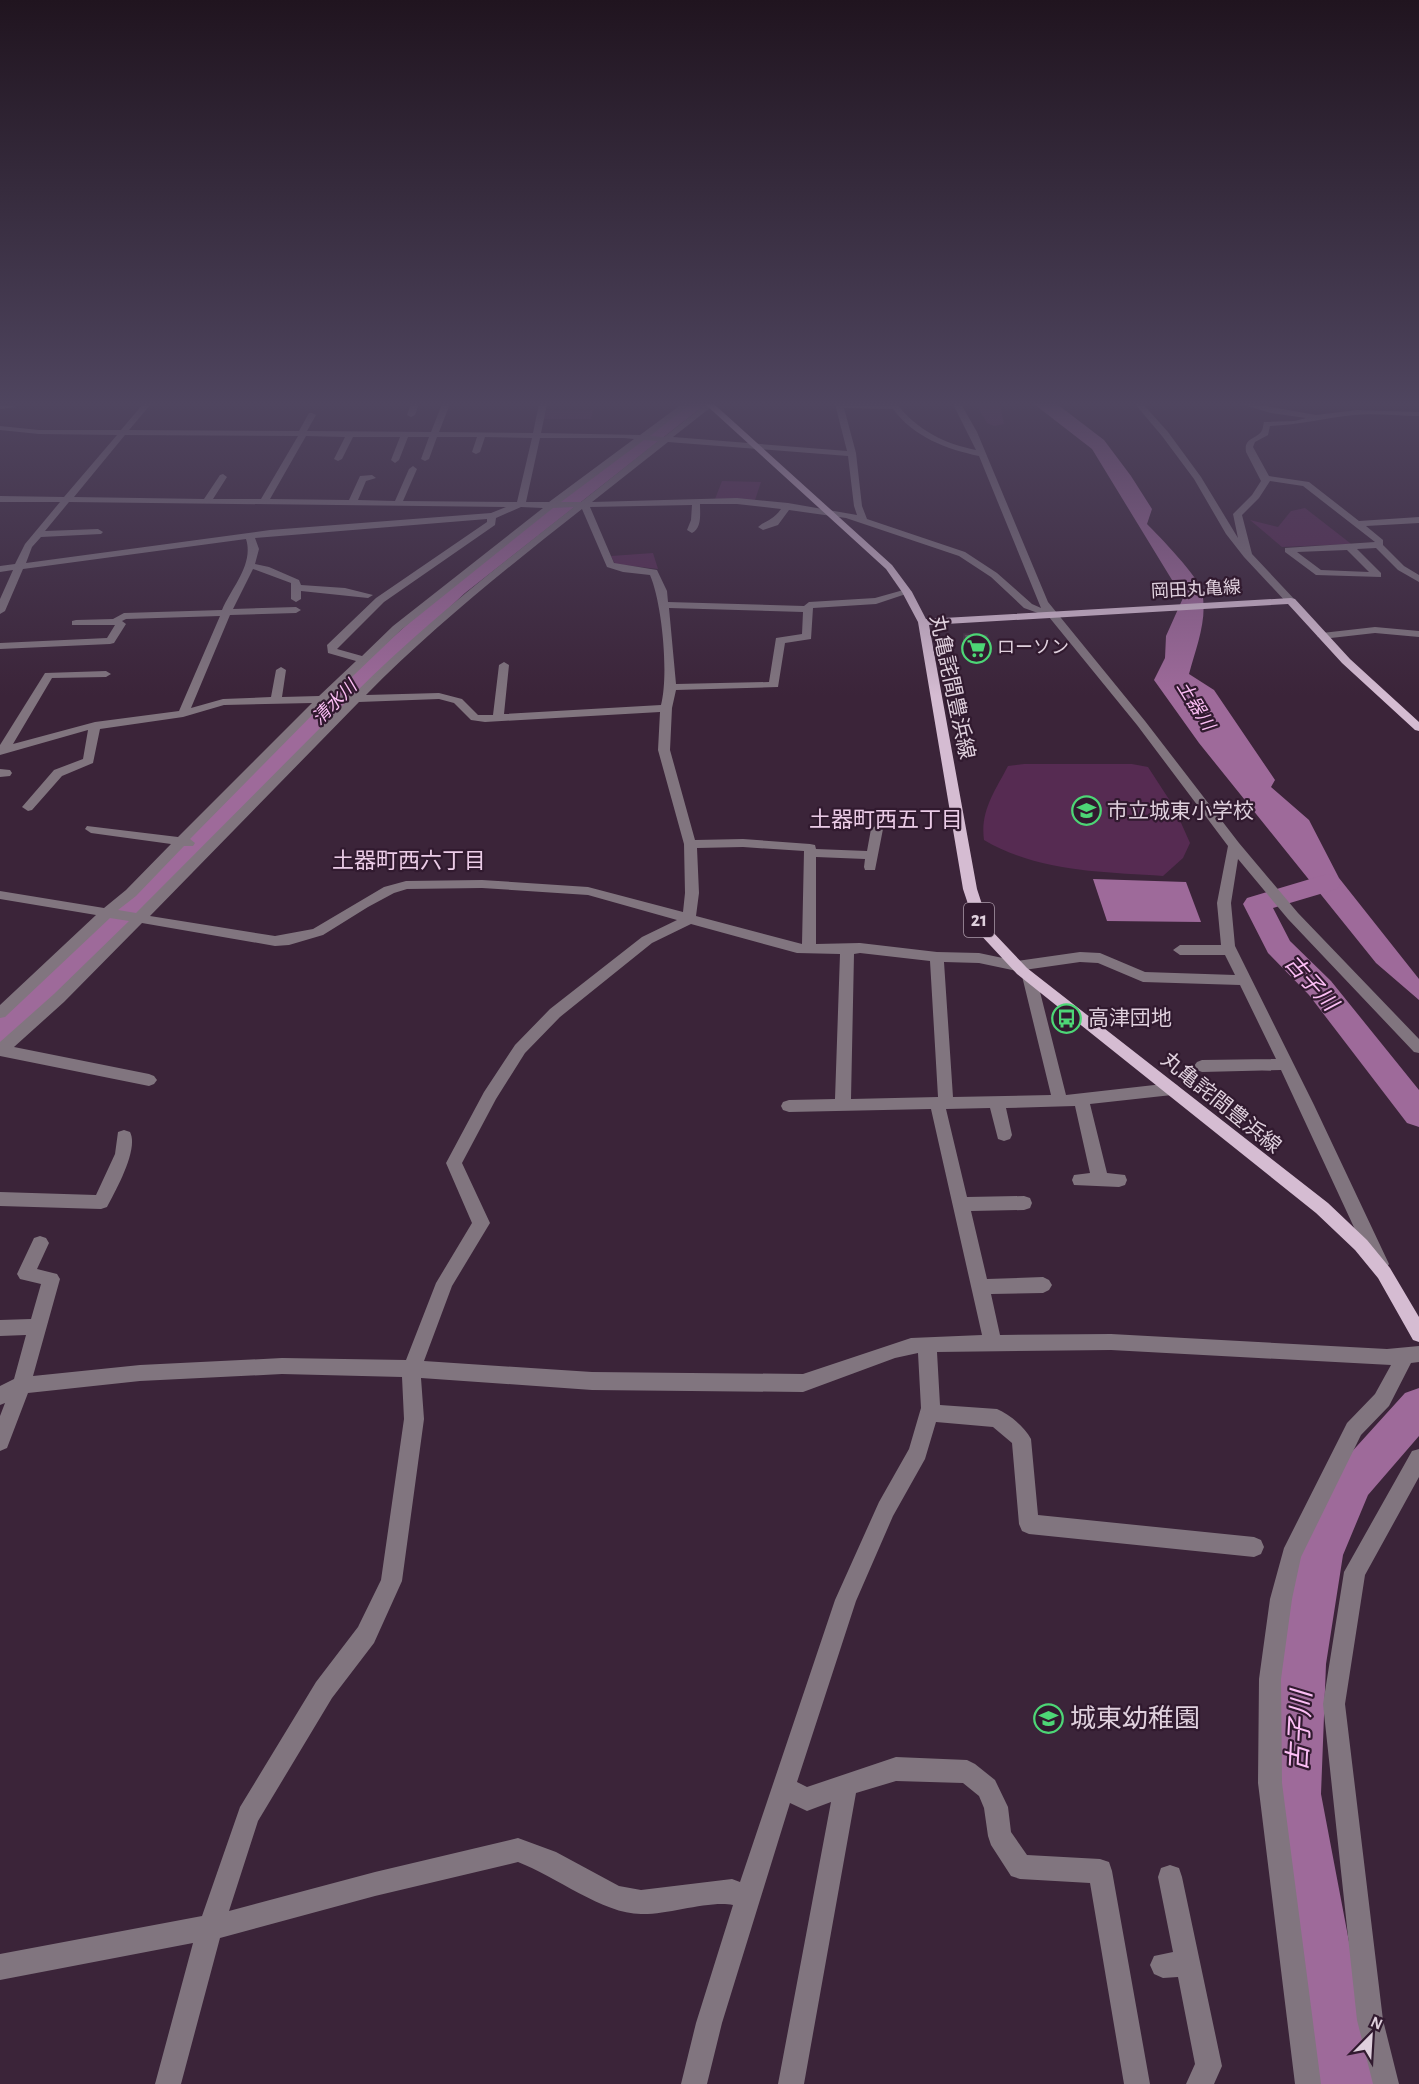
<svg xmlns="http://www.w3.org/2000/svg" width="1419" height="2084" font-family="'Alegreya Sans','Noto Sans JP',sans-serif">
	<rect width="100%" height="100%" fill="#3b2439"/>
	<path fill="#562b52" d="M976,404H1000L1004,424L994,426L987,423Z
		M545,410H593L591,419H543Z
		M722,481L761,482L755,500L715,499Z
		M1305,508L1350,543L1351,544L1282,547L1250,520L1278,527L1291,511Z
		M653,553L658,569L615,564L611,556Z
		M1024,764H1132L1148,767L1174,807L1190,843L1183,858L1163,876C1102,872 1038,872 984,840C980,811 995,791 1008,766Z"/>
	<path fill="#9e6a9a" d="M1034,404H1057L1104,440L1131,476L1152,509L1147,524C1158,535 1200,578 1202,592C1208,619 1196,648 1189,674L1214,690L1275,780L1271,787L1309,820L1339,878L1419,979V1000L1376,963L1199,743L1154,680L1165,658L1166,636L1183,598L1092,449Z
		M1093,879L1186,882L1201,922L1107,921Z"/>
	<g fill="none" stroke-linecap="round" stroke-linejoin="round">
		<path fill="#9e6a9a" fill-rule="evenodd" d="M687,404H706L465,593L359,692L141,909L42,1015L11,1040L0,1043V1015L20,999L121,897L343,682L451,585Z
			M1327,874L1337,877L1341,883L1337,889L1273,908L1290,941L1331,981L1419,1090V1127L1407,1123L1309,995L1268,953L1243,904L1247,898Z
			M1419,1388V1436L1368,1495L1343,1555L1326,1664L1321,1794L1376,2084H1320L1271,1794L1280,1664L1299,1554L1338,1467L1405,1393Z"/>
		<path fill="#81757f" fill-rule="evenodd" d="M143,404H151L129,430L299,431L309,413H312L316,415L307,431L431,432L442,404H450L439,432L533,433L539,404H547L541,433L640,435L682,404H691L650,436L664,437L706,404H715L673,437L847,451L835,404H897C917,430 945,444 976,450L953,404H961L977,432L1048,602L1145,721L1239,843L1298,913L1419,1039V1053L1414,1052L1288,919L1238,859L1231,903L1235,946L1314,1105L1389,1264L1386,1269L1380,1271L1374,1269L1371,1264L1281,1070L1202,1072L1197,1070L1194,1066L1197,1062L1202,1060L1276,1059L1240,985L1143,982L1098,963L1080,962L1017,971L979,963L944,962L953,1097L1051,1095L1022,976L1029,971L1036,976L1066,1095L1172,1083L1177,1085L1180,1089L1177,1093L1172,1095L1090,1104L1107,1173L1125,1175L1127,1180L1125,1185L1119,1187L1074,1185L1072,1180L1074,1175L1090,1173L1075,1106L1006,1108L1012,1135L1010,1139L1004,1141L998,1139L990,1108L946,1109L967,1197L1024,1196L1030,1198L1032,1203L1030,1208L1024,1210L971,1211L987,1279L1043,1277L1049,1280L1052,1285L1049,1290L1043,1293L991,1294L1000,1335L1111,1334L1387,1349L1419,1346V1362L1411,1363L1389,1406L1361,1435L1301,1557L1292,1599L1281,1679L1282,1783L1321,2084H1295L1258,1783L1259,1679L1270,1599L1284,1548L1347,1423L1375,1394L1391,1365L1111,1350L937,1352L940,1405L997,1409C1009,1414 1025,1427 1031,1439L1038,1515L1254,1537L1261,1540L1264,1547L1261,1554L1254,1557L1029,1534L1022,1531L1019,1524L1012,1443L993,1427L936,1422L925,1459L893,1516L856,1601L797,1782L807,1787L896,1757L967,1760L975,1764L995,1780L1008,1807L1011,1832L1027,1855L1100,1859L1109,1862L1112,1871L1150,2084H1124L1090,1883L1020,1879L1011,1876L991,1845L988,1836L984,1808L979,1796L963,1783L896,1781L856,1793L804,2084H778L831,1802L807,1811L790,1803L722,2023L707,2084H681L696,2023L733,1905C710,1900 667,1915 641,1914C603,1914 555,1876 518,1862L375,1896L220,1938L181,2084H155L193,1943L0,1980V1954L202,1916L240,1807L316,1682L358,1627L381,1580L404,1419L402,1377L282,1374L140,1381L28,1393L7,1448L0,1451V1416L5,1403L0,1405V1386L14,1379L26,1335L0,1336V1320L31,1319L41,1284L20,1279L17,1274L34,1238L40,1236L46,1238L49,1243L37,1269L57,1274L60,1279L33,1376L140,1365L282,1358L406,1360L436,1283L472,1223L446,1163L484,1092L515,1045L550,1009L642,937L677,920L588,895L482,888L407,889L394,893L368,907L323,935L289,945L275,946L142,923L64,1002L14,1047L149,1074L154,1076L157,1080L154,1084L149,1086L0,1056V1042L54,994L129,921L110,918L5,1017L0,1018V1005L96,915L0,899V891L104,908L126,890L171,844L91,833L85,829L87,826L178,837L312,703L224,705L183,717L100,729L93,763L62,776L32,810L28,811L22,807L54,770L83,759L88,730L0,755V745L45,673L106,671L111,674L106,677L52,678L13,744L95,722L179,711L220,616L126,619L122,621L126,624L114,643L110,644L0,649V643L107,638L115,625H72V621L76,620L113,619L124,613L222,610C232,587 254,564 246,539L23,569L5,611L0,614V599L13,570L0,572V566L15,564L25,544L60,502H0V496L64,497L117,435L39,434L0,430V426L39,430H121ZM844,408L893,409C914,437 946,449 979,456L1041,608L1032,604L997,573L965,552L867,519L862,506L856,453ZM125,435L298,436L261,499H213L227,477L223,474L220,475L204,499L74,497ZM306,436L345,437L334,459L338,461L342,459L353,437H400L391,460L395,463L399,460L408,437H429L421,459L425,461L429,459L437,437H477L472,452L476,454L480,452L485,437L532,438L517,502L403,501L417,469L413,466L409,469L395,501L358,500L366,481L376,478L372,475L360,476L349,500L270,499ZM540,438H624L634,439L549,502H526ZM644,440L658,441L581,502H561ZM668,442L848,456L854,506L857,515L788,503L737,498L592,502ZM69,502L506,507L491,513L270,530L26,563L32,547L41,537L101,534L103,532L98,529L45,531ZM700,504H737L781,509C772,521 768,519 758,527L763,530L778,525L789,510L846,518L959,556L991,577L1024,608L1049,617L1137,725L1228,846L1217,903L1221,945H1180L1173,950L1180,955H1225L1235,975L1145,972L1100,953L1080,952L1017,961L979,953L937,952L860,943L816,944V857L865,859L864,867L865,870H875L883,829L881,826L877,825L871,829L867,851L816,849L815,845L810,844L743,839L695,840L670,750L672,708L676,690L778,687L785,643L811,639L813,608L876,604L912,592L907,589L875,598L809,602L804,606L668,602L667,591L657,570L614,563L590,507L692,505L691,520L687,530L692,533C702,528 700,514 700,504ZM521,507L543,508L393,626L362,656L337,649L384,602L495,525L496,518ZM574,507C497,567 422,626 353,695L332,696L401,630L553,508ZM582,509L607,567L623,572L650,575C662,603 669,674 661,705L504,714L509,665L504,662L499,665L493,715H478L462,699L439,693L366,695C433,627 507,568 582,509ZM487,519V522L376,598L327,645L328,653L356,661L319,696L282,697L286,670L281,667L276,670L271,697L223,699L191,708L230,615L296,613L301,610L296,607L233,609L253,569L291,583V599L296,602L301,599V591L368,598L373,595L345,588L301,585L299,580L269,567L255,564L259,549L255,538ZM669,608L803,612L802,634L776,638L769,682L676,684ZM439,699L454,703L471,720L485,722L660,712L658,750L684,844L685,893L683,912L588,887L482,880L406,881L384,887L313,929L275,936L150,916L359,702ZM325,702H346L136,913L118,910L136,896L184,846H193L195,843L190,839ZM743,847L804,851L802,944L696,916L699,893L697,848ZM691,924L797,953L840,954L835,1099L789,1100L783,1102L781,1106L783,1110L789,1112L931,1109L982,1335L911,1338L803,1374L592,1372L424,1361L452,1286L490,1223L462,1163L496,1099L525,1053L560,1017L652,943ZM860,953L930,961L938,1097L851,1099L854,954ZM918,1353L921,1408L909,1449L879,1502L835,1600L740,1882L732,1879L641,1890L619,1886L556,1852L518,1838L375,1872L229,1911L258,1821L332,1698L374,1643L402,1581L424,1419L421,1378L592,1390L803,1392L895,1358Z
			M411,404H419L415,415L411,417L407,415Z
			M1135,404H1143L1168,432L1201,477L1238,538L1233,514L1252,495L1261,481L1246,452C1244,438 1254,440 1261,432C1263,429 1263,426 1264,422L1295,421L1306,418L1271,413L1240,404H1254L1316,415L1357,410L1419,412V416C1398,416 1375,413 1354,415C1325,418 1299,425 1270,426L1268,435L1255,442L1253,447L1269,476L1309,482L1359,521L1419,517V523L1366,526L1383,540V545L1404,566L1419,575V582L1398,570L1376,548L1357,549L1381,573V577L1316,575L1285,552V548L1375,542L1303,486L1270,481L1259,498L1242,515L1252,554L1296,601L1287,603L1244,557L1226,534L1194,479L1162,436ZM1347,550L1369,572L1321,570L1297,552Z
			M0,405L17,407L0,409Z
			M1375,627L1419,631V637L1375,633L1322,639L1317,636L1322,633Z
			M0,769L10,770L12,773L10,776L0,777Z
			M124,1130L130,1132C139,1149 116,1190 107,1207L101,1209L0,1206V1192L96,1195L115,1154L118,1132Z
			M1419,1449V1477L1365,1575L1345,1704L1383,2020L1399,2084H1373L1357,2020L1323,1704L1344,1572L1412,1451Z
			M1170,1865L1179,1868L1182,1877L1222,2066L1214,2084H1186L1195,2064L1178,1977L1163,1978L1154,1974L1150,1965L1154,1956L1173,1952L1158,1877L1161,1868Z"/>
		<path fill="#d5bcd2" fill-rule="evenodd" d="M705,404H714L892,565L912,592L926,619L1291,598L1295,599L1350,659L1419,722V731L1415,730L1342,663L1288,604L929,625L977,889L990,929L1027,968L1328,1203L1367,1240L1390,1268L1419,1317V1342L1413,1340L1378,1278L1355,1250L1316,1213L1017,974L977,931L963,889L918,622L902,592L886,569Z"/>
	</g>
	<path fill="#543e52" d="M964,634L991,648L989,655H966L963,641Z"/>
	<path fill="#62485f" stroke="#453242" stroke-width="1.5" d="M964,634L987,635L991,648L967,647Z"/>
	<linearGradient id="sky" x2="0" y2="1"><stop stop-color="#20141f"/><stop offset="0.58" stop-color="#4f455f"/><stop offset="1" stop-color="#4f455f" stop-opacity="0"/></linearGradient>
	<rect width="1419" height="696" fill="url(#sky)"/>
	<defs>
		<symbol id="supermarket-ring" viewBox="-11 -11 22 22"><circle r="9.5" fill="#311a2f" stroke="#4dd676" stroke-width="1.5"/><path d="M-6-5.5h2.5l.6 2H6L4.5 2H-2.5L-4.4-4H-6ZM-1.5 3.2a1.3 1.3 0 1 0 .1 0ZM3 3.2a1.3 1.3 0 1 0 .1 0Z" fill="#4dd676"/></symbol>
		<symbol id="school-ring" viewBox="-11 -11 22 22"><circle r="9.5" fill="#311a2f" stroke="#4dd676" stroke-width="1.5"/><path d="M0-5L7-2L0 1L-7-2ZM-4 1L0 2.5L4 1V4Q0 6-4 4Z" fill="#4dd676"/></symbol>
		<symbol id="bus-ring" viewBox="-11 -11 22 22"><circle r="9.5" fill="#311a2f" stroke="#4dd676" stroke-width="1.5"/><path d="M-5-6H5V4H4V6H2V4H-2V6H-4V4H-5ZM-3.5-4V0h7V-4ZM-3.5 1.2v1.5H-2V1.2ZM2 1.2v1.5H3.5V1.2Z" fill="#4dd676"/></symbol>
	</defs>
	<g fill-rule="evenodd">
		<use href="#supermarket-ring" x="960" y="632" width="33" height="33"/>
		<use href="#school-ring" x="1070" y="794" width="33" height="33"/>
		<use href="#bus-ring" x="1050" y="1002" width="33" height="33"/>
		<use href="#school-ring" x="1032" y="1702" width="33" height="33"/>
	</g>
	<g text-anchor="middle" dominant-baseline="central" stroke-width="4.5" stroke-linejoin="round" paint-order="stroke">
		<g font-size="18" fill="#dfd0dd" stroke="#311a2f">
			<text transform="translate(1196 590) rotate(-3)">岡田丸亀線</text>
		</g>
		<g font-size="18" fill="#dfd0dd" stroke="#311a2f" text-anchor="start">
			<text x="997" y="648">ローソン</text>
		</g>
		<g font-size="18" font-style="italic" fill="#fbbef4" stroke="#311a2f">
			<text transform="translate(335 703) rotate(-45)">清水川</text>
			<text transform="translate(1195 706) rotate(58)">土器川</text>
		</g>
		<rect fill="#311a2f" stroke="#ab99a9" stroke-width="1.5" x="964" y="903" width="30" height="34" rx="4.5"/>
		<g font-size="20" font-weight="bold" fill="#dfd0dd">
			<text x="979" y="920">21</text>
		</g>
		<g font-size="21" fill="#dfd0dd" stroke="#311a2f">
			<text transform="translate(952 687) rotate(78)">丸亀詫間豊浜線</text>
			<text transform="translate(1221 1103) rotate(39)">丸亀詫間豊浜線</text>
		</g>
		<g font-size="21" fill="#dfd0dd" stroke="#311a2f" text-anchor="start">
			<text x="1107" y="811">市立城東小学校</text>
			<text x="1088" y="1018">高津団地</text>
		</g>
		<g font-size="22" fill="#ebcce7" stroke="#311a2f">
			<text x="886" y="820">土器町西五丁目</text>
			<text x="409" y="861">土器町西六丁目</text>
		</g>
		<g font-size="22" font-style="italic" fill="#fbbef4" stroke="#311a2f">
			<text transform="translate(1311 983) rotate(48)">古子川</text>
		</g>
		<g font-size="26" fill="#dfd0dd" stroke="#311a2f" text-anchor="start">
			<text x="1070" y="1719">城東幼稚園</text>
		</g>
		<g font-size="27" font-style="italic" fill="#fbbef4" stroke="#311a2f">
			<text transform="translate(1300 1731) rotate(-87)">古子川</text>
		</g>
	</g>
	<g transform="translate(1371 2036) rotate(24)" stroke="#311a2f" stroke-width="4.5" paint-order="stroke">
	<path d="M0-4.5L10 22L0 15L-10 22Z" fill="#dfd0dd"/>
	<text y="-9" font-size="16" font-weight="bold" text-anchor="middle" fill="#dfd0dd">N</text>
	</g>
</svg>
